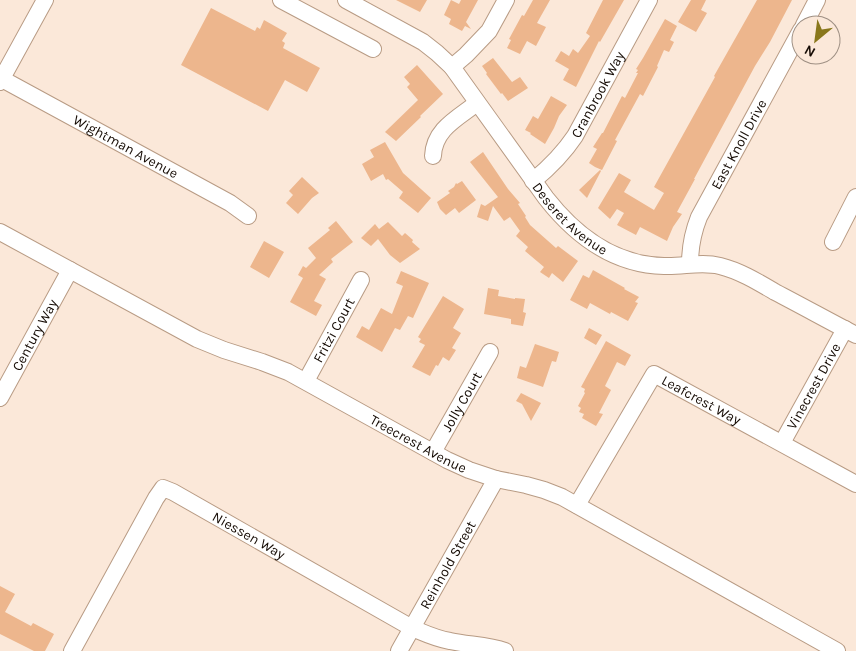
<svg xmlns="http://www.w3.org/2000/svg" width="856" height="651" font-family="Karla,sans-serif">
	<rect width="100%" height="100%" fill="#fbe8d9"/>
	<path fill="#edb68d" d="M396,0H427L420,12Z
		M451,0L459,4L461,0H478L466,22L471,29L465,26L462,31L449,24L451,19L444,15Z
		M533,0H550L537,23L546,27L536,46L527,41L520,54L507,48L511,40L509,39L522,15L524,16Z
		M603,0H624L600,42L599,41L576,87L563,80L569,69L555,61L561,51L569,56L573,49L578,53L590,36L586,33Z
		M691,0H706L701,10L707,13L696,32L678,22Z
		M757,0H792L770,42L755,66L694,179H695L677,212L682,214L673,227L667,241L640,227L636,235L617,225L624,213L617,209L610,219L598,208L619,173L631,180L624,192L654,210L664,193L654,187L715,77L714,76Z
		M211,8L255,31L257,27L260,29L264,20L287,33L282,41L285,43L283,48L320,68L307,92L285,80L268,111L181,65Z
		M665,19L677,26L670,40L674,42L669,52L664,50L657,66L658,67L643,96L640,94L615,140L617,141L602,170L595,167L589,163L597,149L593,147L602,133H603L622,96L625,98L638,73H636L638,70L636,69L643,58Z
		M493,58L512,82L520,77L528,88L508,101L502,93L501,94L486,74L487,73L482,66Z
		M417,65L443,94L420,116L421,117L396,141L385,132L418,100L407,87L410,84L404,77Z
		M551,96L567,105L559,116L554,128L545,144L530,134L531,133L525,130L533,116L538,119Z
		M385,142L403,173L431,198L418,213L399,198L403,192L388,179L386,180L383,174L371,181L362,164L374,157L370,150Z
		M483,152L508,189L520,203L518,204L526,216L525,217L530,225L556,248L558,246L578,261L563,282L552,273L549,278L540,272L544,267L525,251L528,247L516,236L520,231L510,217L504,221L493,206L488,221L477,217L481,204L485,206L498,197L470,162Z
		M600,170L601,171L587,198L579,190Z
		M302,177L319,193L312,198L298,214L286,203L293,195L289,191Z
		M462,181L476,200L459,213L455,208L446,215L440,209L437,202L450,193L448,191L454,187L456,183L457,184Z
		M336,221L353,242L331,259L333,262L319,275L326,279L314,301L322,305L316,316L290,302L303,278L298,275L303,266L306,268L316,258L308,248L330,230L328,228Z
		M388,222L402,236L405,233L413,240L412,242L420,249L400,263L390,255L378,239L371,246L361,238L375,224L379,229Z
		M264,241L284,252L269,278L250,267Z
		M593,270L625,288L624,289L639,297L635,302L638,303L628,321L611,312L610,314L590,303L587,309L570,300L583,275L589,278Z
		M401,271L429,283L413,318L408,316L400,330L395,328L382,352L356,337L362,326L369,330L381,308L392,314L403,286L396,283Z
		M488,288L499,290L498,296L515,299V298L525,299L523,312L526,313L523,326L511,324V319L484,314Z
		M443,296L464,309L453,328L461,333L452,348L456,350L449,361L443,357L438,366L436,365L430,376L412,367L425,345L419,342L421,339L418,337Z
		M589,328L602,335L596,345L584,338Z
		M606,341L631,355L625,366L617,362L605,386L611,390L599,413L603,414L596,426L582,418L584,414L579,412L581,408L578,406L585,393L584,392L585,389L581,387Z
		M535,344L559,352L556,362L552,361L543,387L517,378L520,366L526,368Z
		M521,393L541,403L531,421L522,404L516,401Z
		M0,586L15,594L5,612L31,626L33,623L54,634L45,651H34L0,634Z"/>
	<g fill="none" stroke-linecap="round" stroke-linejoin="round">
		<defs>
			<g id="minor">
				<path d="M281,0L373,49"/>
				<path id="s1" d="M346,0L423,42L437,53L452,67L546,198C575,235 614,265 664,266C683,267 701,261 720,266C740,271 758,282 775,292C802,306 829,321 856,335"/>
				<path d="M804,25L817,0"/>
				<path d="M452,67L466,55L489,31L506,0"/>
				<path id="s2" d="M2,79L230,203L248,216"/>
				<path d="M0,82L45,0"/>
				<path d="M433,156C434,129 458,118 477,103"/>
				<path id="s3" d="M533,181C550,167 563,154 575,136L649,0"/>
				<path id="s4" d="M0,232L197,339L224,350L262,362L288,372L447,460L469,470L496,479L526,485L544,490L562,497L837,651"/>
				<path d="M833,242L856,197"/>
				<path id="s5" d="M690,264C690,247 693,232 699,217L801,30"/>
				<path id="s6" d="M306,381L361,280"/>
				<path id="s7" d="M0,398L70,270"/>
				<path id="s8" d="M782,443L845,329"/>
				<path id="s9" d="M433,452L490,352"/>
				<path id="s10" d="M577,505L654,374L856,484"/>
				<path id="s11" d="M72,651L156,498L163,488L173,492L412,628C424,633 437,639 450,641C468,645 488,645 505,651"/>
				<path id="s12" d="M399,651L496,479"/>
			</g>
		</defs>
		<use href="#minor" stroke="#b89b84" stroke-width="18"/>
		<use href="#minor" stroke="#fff" stroke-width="16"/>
	</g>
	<g text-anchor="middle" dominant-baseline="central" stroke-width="4.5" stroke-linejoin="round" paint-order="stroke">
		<g font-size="14" fill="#150b04" stroke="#fbe8d9">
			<text stroke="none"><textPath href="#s3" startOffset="109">Cranbrook Way</textPath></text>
			<text stroke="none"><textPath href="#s5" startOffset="131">East Knoll Drive</textPath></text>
			<text stroke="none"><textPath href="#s2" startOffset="141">Wightman Avenue</textPath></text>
			<text stroke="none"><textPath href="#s1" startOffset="319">Deseret Avenue</textPath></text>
			<text stroke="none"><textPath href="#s6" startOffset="58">Fritzi Court</textPath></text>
			<text stroke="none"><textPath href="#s7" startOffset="72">Century Way</textPath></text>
			<text stroke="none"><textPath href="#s8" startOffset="65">Vinecrest Drive</textPath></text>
			<text stroke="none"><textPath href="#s10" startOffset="206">Leafcrest Way</textPath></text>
			<text stroke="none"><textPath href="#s9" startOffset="58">Jolly Court</textPath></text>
			<text stroke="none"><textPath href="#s4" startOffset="470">Treecrest Avenue</textPath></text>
			<text stroke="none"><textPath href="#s11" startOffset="285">Niessen Way</textPath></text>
			<text stroke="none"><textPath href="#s12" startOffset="99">Reinhold Street</textPath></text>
		</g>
	</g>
	<g transform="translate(816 40) rotate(209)"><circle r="24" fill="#fbe8d9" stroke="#9f9084"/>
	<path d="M0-4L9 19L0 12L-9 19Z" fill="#89771b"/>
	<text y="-8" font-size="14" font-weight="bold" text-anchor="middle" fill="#150b04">N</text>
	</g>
</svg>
